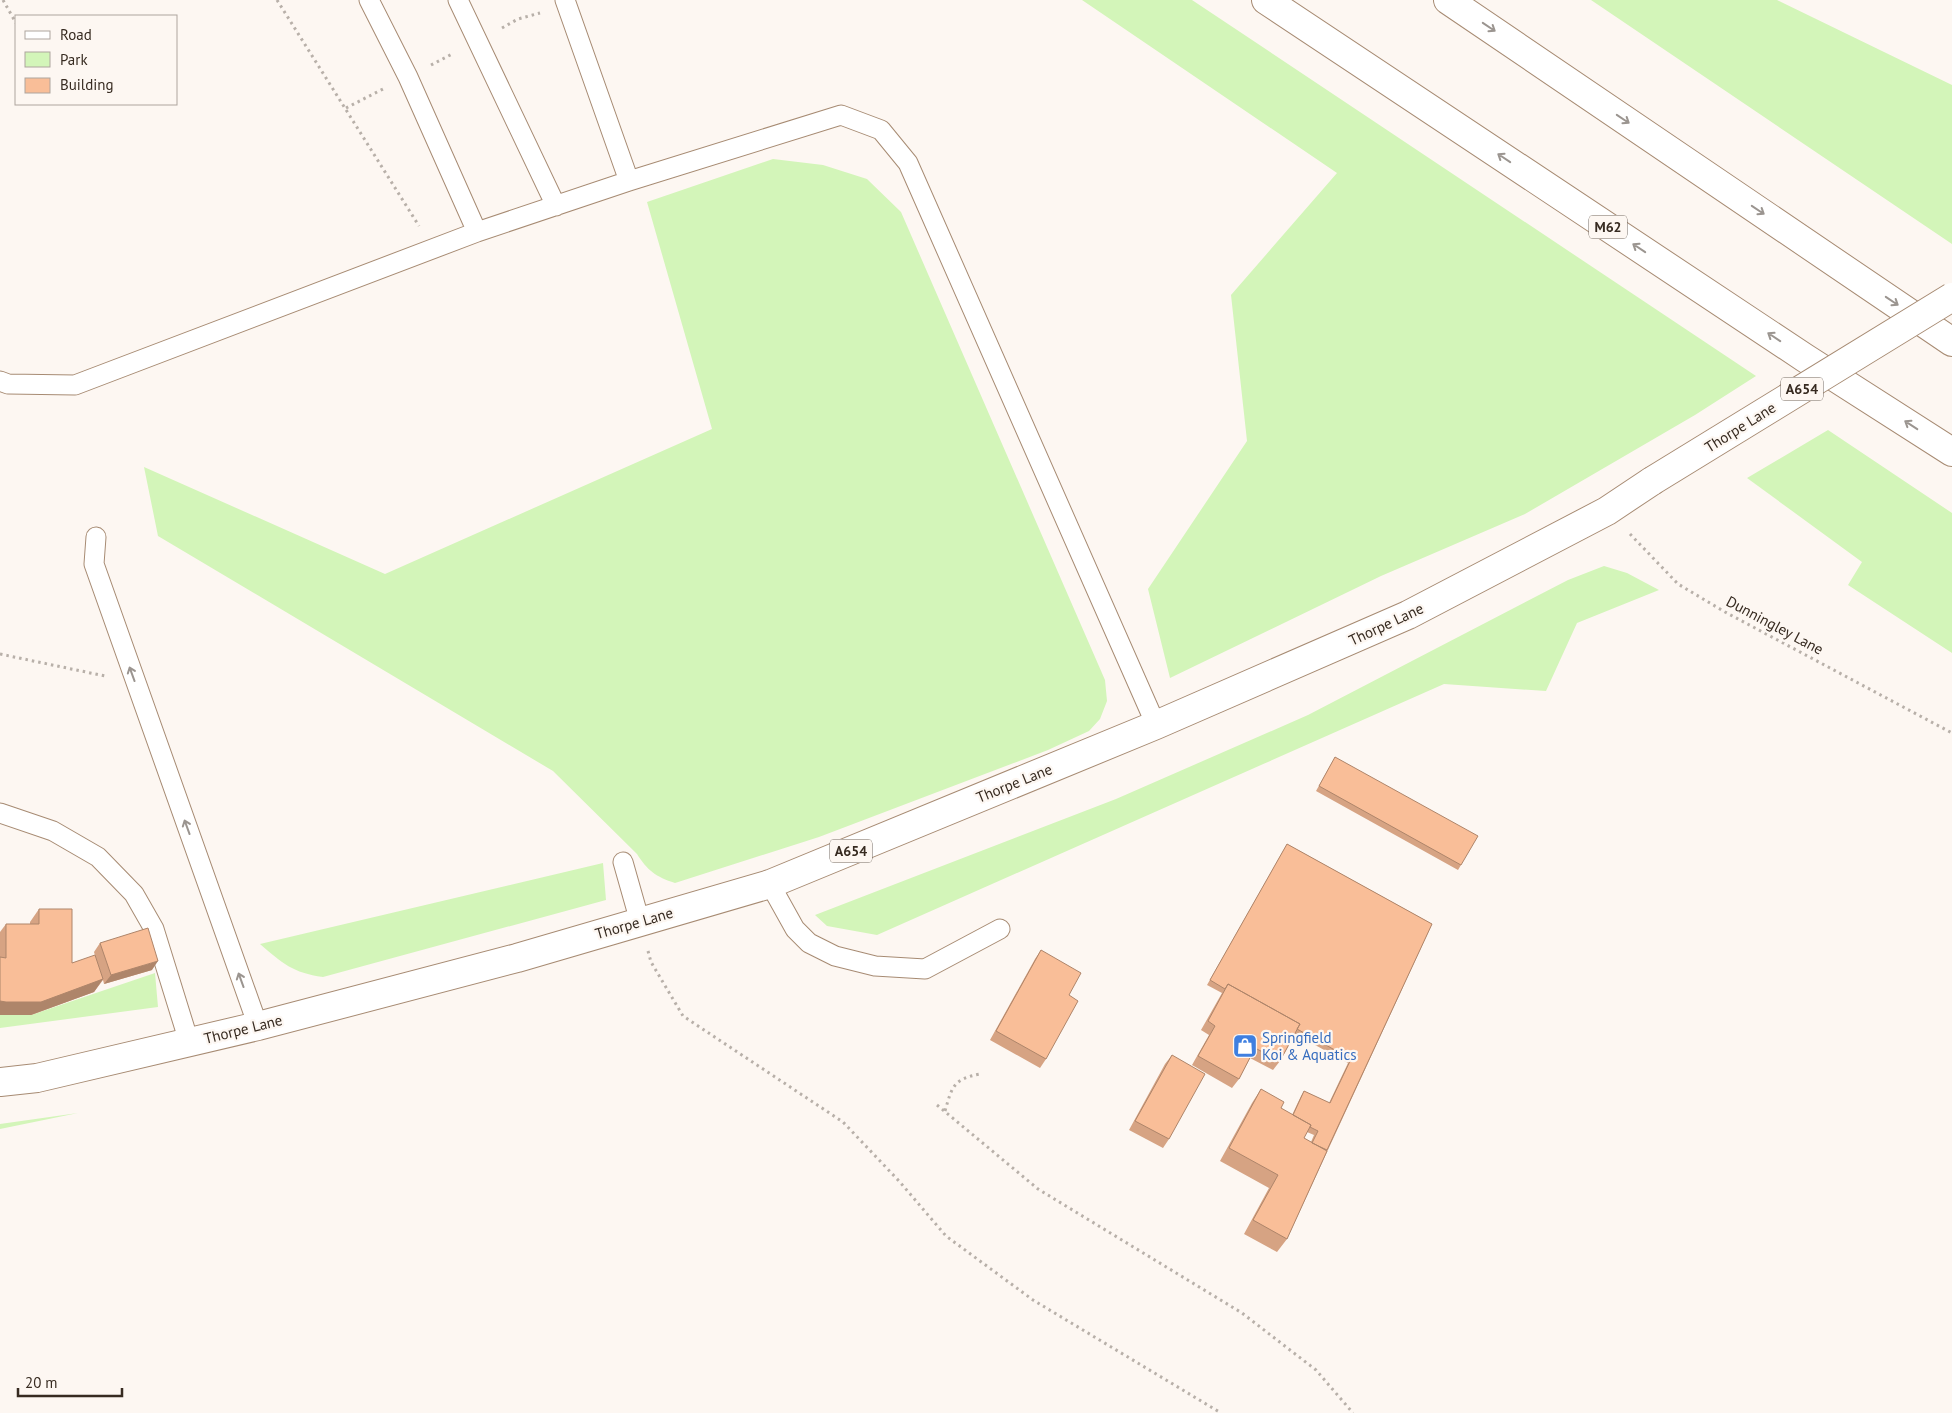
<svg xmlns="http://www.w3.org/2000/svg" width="1952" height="1413" font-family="'PT Sans',sans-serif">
	<rect width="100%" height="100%" fill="#fdf7f2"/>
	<path fill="#d3f5b9" d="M1082,0H1192L1756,376L1695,415L1525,514L1381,576L1170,678L1148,589L1247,441L1231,295L1337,173Z
		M1591,0H1777L1952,85V244Z
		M773,159L823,165L867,179L901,212L1105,680L1107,701L1100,719L1089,731L1048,750L819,837L675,883C656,877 647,870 637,854L553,771L158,536L144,467L385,574L712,429L647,202Z
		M1828,430L1952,513V653L1848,585L1862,562L1747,478Z
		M1604,566L1627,573L1659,590L1577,623L1546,691L1444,684L877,935L827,926L815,915L1116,799L1308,715L1568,580Z
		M603,863L606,900L323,977C293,973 282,963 260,944Z
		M155,973L158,1007L0,1028V1015H31Z
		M78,1113L0,1129V1124Z"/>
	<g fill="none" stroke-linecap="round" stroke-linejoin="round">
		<defs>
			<path id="lane" d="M369,0L408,77L477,232
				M458,0L556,206
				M565,0L629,181
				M0,381L8,384L75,385L477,232L629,181L841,115L881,130L908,163L1156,725
				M96,537L94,564L258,1026
				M0,813L53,831L98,857L134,894L154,929L189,1042
				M623,862L640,922
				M770,884L795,929L809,943L835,956L875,966L925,969L1000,929"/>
			<path id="primary" d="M0,1082L37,1078L258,1026L517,958L770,884L1156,725L1408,615L1607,511L1652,481"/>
			<path id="highway" d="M1266,0L1805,358L1952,452
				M1448,0L1952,342"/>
		</defs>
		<use href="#lane" stroke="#a78b73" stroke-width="21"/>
		<use href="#primary" stroke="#a78b73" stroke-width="30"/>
		<use href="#highway" stroke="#a78b73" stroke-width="30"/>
		<path stroke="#b8b0a9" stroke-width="3" stroke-dasharray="2.5 4" stroke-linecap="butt" d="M3,0L16,23
			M277,0L419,226
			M502,28L518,19L540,13
			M431,65L454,53
			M346,108L383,89
			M1630,534L1678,584L1725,612L1952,733
			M0,654L105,676
			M648,951L651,962L683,1016L843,1122L899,1181L946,1236L1033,1300L1221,1413
			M937,1105L1038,1189L1242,1313L1316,1370L1353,1413
			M945,1111C952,1087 953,1079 980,1074"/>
		<use href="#lane" stroke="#fff" stroke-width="19"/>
		<use href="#primary" stroke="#fff" stroke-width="28"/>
		<use href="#highway" stroke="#fff" stroke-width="28"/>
		<defs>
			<path id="primary-bridge" d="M1652,481L1952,297"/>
		</defs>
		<use href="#primary-bridge" stroke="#a78b73" stroke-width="30" stroke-linecap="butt"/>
		<use href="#primary-bridge" stroke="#fff" stroke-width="28"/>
	</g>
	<path fill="#d6a383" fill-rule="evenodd" d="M1335,757L1461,865L1458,870L1316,791Z
		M1287,844L1432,924L1287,1239L1277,1252L1244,1234L1269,1188L1220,1161L1252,1103L1261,1089L1281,1108L1292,1115L1301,1096L1304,1091L1329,1103L1348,1063L1295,1034L1280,1061L1273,1070L1250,1058L1239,1079L1232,1088L1192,1065L1209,1035L1201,1030L1222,993L1207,985ZM1307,1132L1314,1135L1311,1142L1304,1138Z
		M39,909L72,963L96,959L94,952L100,943L152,970L104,984L103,980L94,992L31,1015H0V932L6,924H30V922Z
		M1041,950L1069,995L1046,1059L1040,1068L990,1040L1035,959Z
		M1172,1055L1169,1139L1163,1148L1129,1130L1165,1064Z"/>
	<path fill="#ae856a" d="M158,961L152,970L104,984L111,975Z
		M103,979L94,992L31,1015H0V1001Z"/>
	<path fill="#f9be98" stroke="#ae856a" d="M1335,757L1478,836L1461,865L1319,786Z
		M1287,844L1432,924L1327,1150L1312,1143L1318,1131L1310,1127L1311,1125L1293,1115L1304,1091L1330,1103L1351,1059L1297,1029L1300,1024L1228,984L1225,989L1210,980Z
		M39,909H72V963L95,955L103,979L41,1002H6L0,1001V957L6,958V924H39Z
		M148,928L158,961L111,975L100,943Z
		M1041,950L1081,973L1069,995L1078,1001L1046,1059L996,1031Z
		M1228,984L1300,1024L1280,1061L1255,1048L1239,1079L1198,1056L1215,1026L1208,1021Z
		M1172,1055L1205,1074L1169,1139L1135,1121Z
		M1261,1089L1284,1102L1281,1108L1311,1125L1304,1138L1327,1151L1287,1239L1253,1220L1278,1175L1229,1148Z"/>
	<defs><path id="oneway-shaft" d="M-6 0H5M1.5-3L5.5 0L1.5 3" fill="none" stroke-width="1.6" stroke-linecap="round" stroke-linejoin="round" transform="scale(1.25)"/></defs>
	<g stroke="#9b9590">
		<use href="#oneway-shaft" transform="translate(1489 27) rotate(34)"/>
		<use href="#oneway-shaft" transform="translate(1623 119) rotate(34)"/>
		<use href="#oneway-shaft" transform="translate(1504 158) rotate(-146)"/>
		<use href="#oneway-shaft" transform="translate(1758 210) rotate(34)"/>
		<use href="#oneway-shaft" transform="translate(1639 248) rotate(-146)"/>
		<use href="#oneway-shaft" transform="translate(1892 301) rotate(34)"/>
		<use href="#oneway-shaft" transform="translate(1774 337) rotate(-146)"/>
		<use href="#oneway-shaft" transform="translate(1911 425) rotate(-147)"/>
		<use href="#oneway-shaft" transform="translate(132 674) rotate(-110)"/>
		<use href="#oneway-shaft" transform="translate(187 827) rotate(-110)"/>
		<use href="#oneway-shaft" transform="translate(241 980) rotate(-110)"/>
	</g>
	<defs>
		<symbol id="shop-square" viewBox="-11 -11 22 22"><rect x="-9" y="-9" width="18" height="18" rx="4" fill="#3f7fe0" stroke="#fdf7f2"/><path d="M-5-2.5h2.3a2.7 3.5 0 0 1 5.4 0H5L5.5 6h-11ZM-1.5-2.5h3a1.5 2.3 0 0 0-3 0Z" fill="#fff"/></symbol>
	</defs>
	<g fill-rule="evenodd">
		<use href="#shop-square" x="1231" y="1032" width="28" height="28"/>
	</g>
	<g text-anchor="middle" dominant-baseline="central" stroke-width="4.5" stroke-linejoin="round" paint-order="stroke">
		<g fill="#fdf7f2" stroke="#726860" stroke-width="1">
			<rect x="1589" y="215.5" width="38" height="23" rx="4"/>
			<rect x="1781" y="377.5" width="42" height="23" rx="4"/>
			<rect x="830" y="839.5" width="42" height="23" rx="4"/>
		</g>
		<g font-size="14" font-weight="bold" fill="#372b21">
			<text x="1608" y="227">M62</text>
			<text x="1802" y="389">A654</text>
			<text x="851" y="851">A654</text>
		</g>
		<g font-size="15" fill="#372b21" stroke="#fdf7f2">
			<text transform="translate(1740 427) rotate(-32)">Thorpe Lane</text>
			<text transform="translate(1386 624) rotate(-25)">Thorpe Lane</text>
			<text transform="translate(1775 625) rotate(28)">Dunningley Lane</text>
			<text transform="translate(1014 783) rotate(-22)">Thorpe Lane</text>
			<text transform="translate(634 923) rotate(-16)">Thorpe Lane</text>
			<text transform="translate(243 1029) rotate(-14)">Thorpe Lane</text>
		</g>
		<g font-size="15" fill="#366cbe" stroke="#fdf7f2" text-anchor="start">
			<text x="1262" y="1037">Springfield<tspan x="1262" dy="17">Koi &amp; Aquatics</tspan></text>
		</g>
	</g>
	<rect x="15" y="15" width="162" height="90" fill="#fdf7f2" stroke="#aea59e"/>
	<rect x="25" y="31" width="25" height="8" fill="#ffffff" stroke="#aea59e"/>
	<text x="60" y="40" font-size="15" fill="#372b21">Road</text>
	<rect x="25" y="52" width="25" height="15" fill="#d3f5b9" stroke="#aea59e"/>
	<text x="60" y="65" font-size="15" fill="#372b21">Park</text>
	<rect x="25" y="78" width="25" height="15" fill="#f9be98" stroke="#aea59e"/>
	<text x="60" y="90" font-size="15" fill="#372b21">Building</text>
	<path d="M18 1388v8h104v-8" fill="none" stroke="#372b21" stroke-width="2.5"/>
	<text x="25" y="1388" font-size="15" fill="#372b21" stroke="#fdf7f2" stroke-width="4" paint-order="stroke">20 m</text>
</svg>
